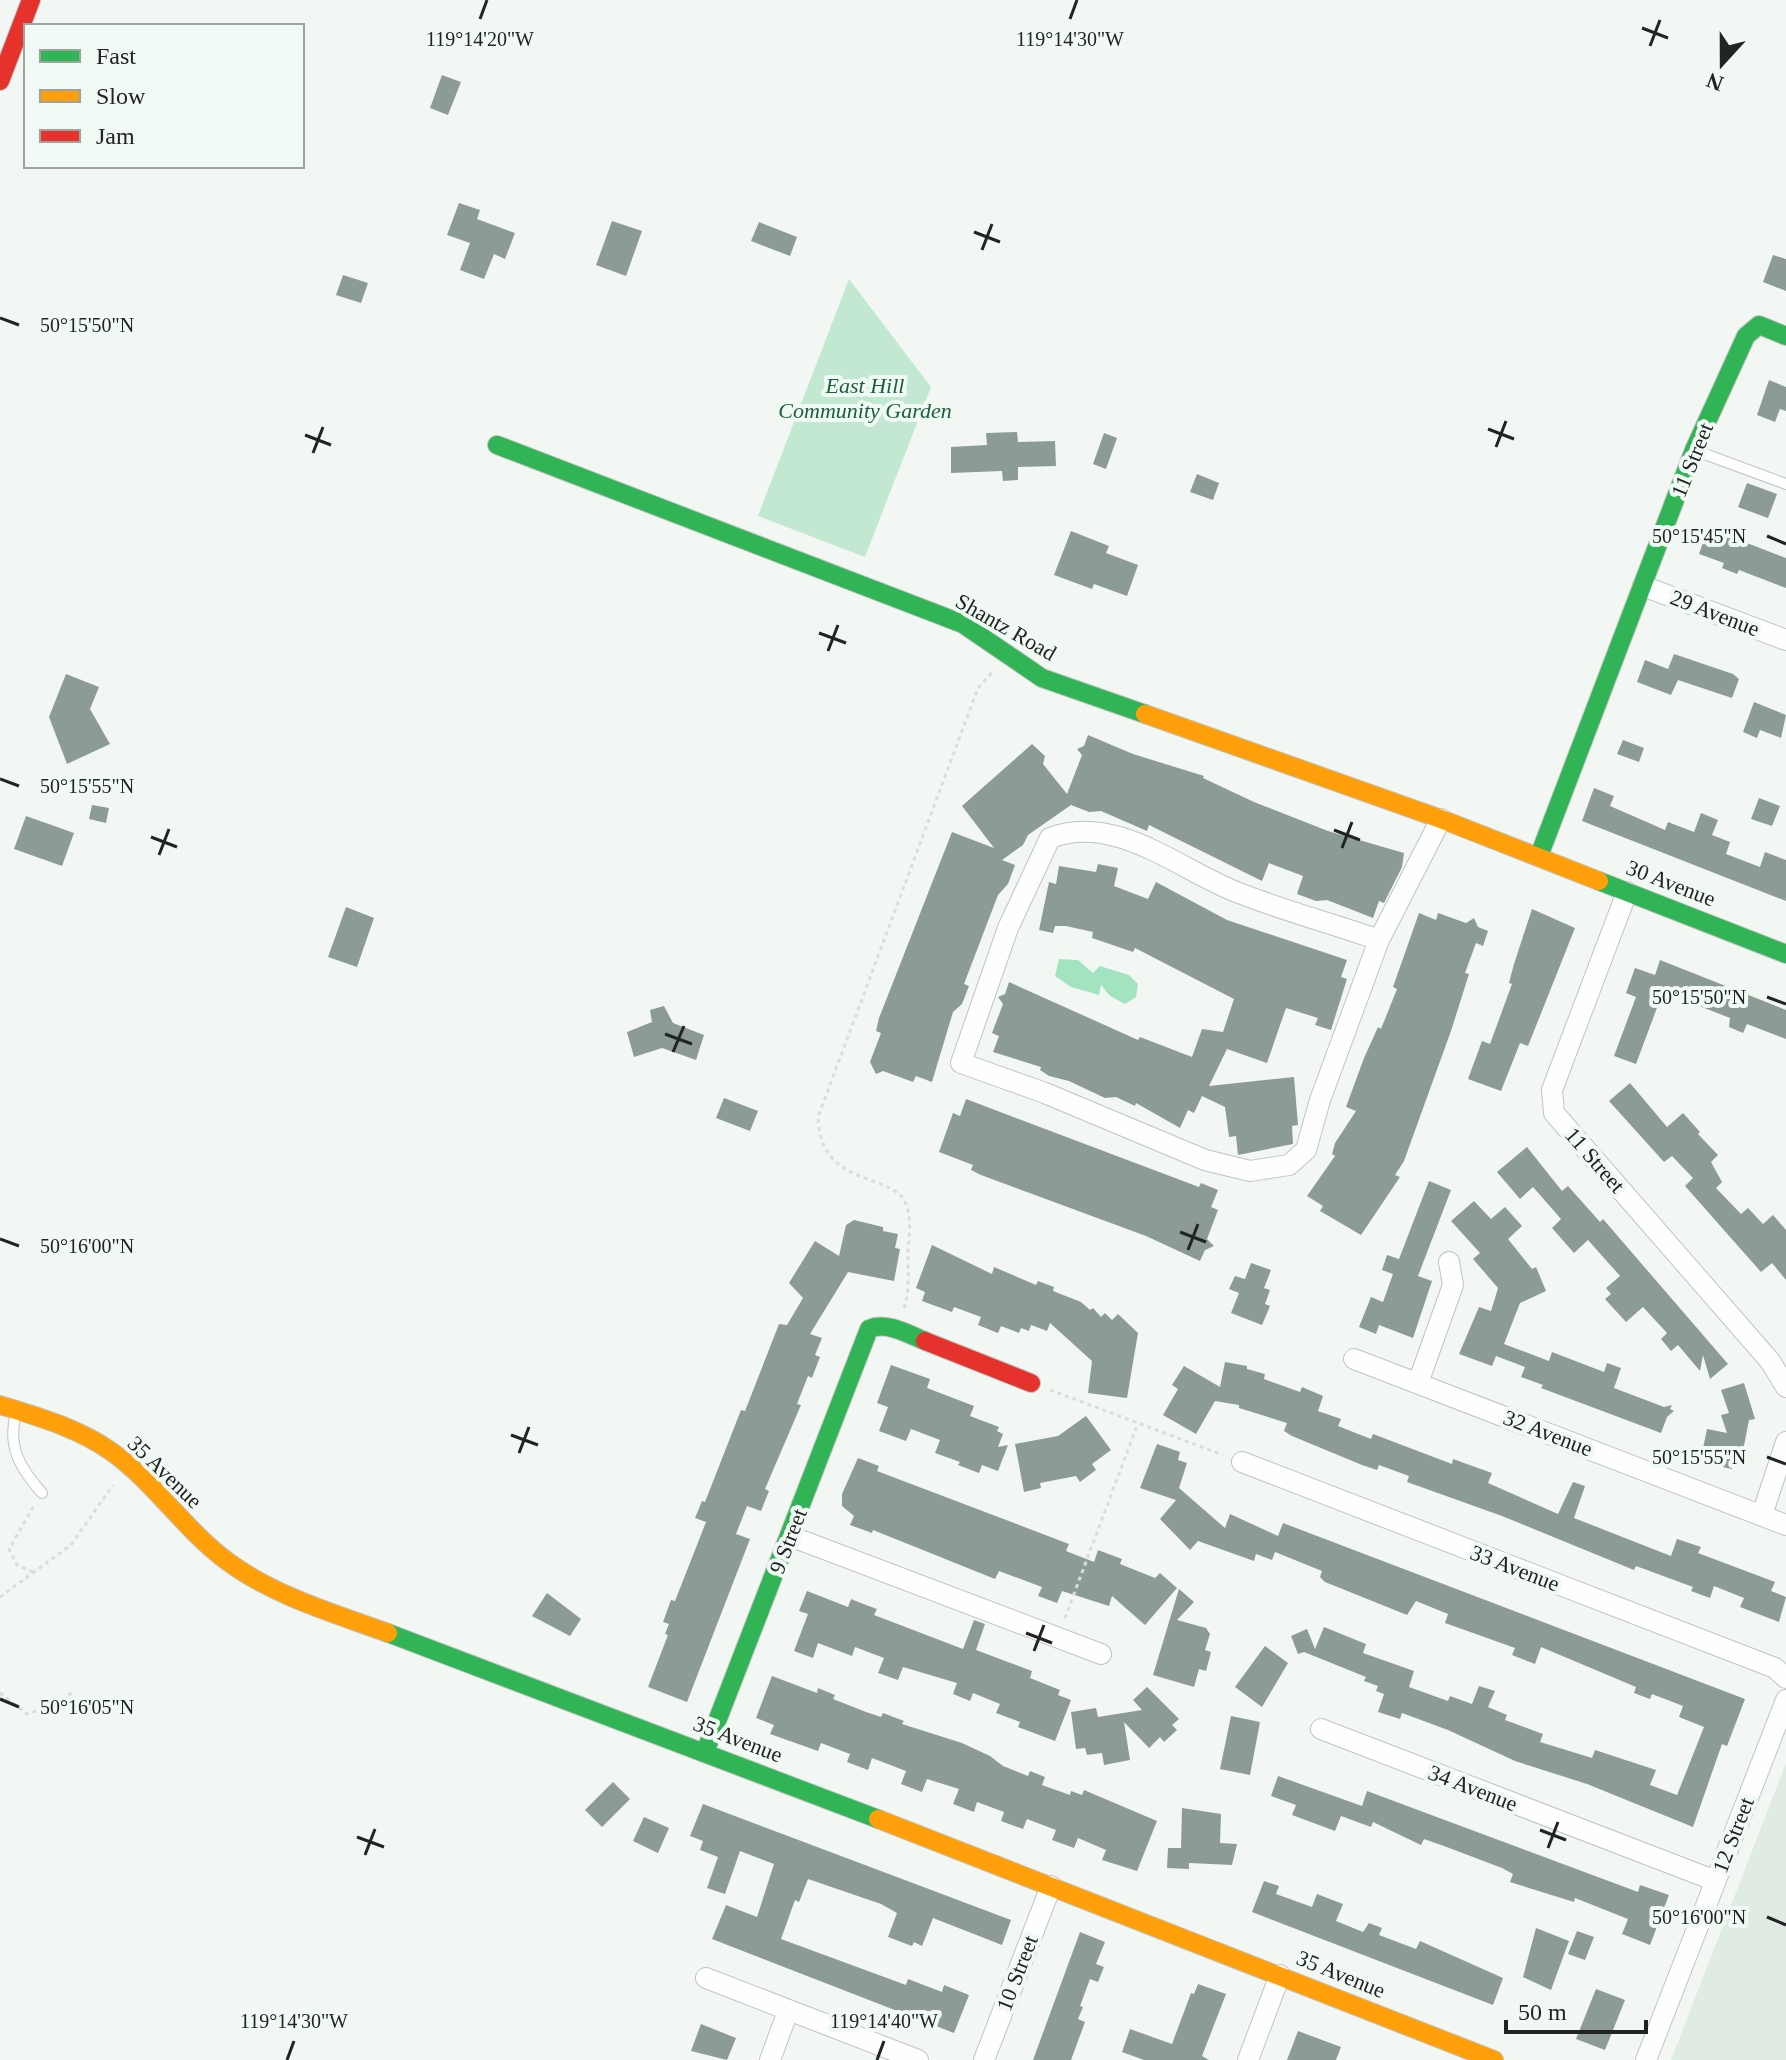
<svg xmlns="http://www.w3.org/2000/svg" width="1786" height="2060" font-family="'Times New Roman',serif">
	<rect width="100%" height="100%" fill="#f2f7f4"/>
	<path fill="#e0ebe4" d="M1786,1763V2060H1671Z"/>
	<path fill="#c2e8d1" d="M849,279L931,387L865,557L758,516Z"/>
	<path fill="#a2e4bf" d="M1059,959L1078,960L1093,973L1100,966L1129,975L1138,984L1136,997L1125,1004L1110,996L1101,985L1099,995L1071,987L1055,976Z"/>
	<path fill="#8c9c94" d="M442,75L461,82L448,115L430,108Z
		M459,203L480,210L477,219L515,233L505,259L494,254L484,279L460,270L470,243L447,235Z
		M612,221L642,231L626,276L596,265Z
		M759,222L797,237L790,256L751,241Z
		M1773,255L1786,259V291L1763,282Z
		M343,275L368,283L361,303L336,295Z
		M1769,380L1786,387V411L1780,409L1775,422L1757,415Z
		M1017,432L1018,442L1055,441L1056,466L1018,467V480L1003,481L1002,471L951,473V447L987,445L986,433Z
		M1104,433L1117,438L1106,469L1093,464Z
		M1197,474L1219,483L1213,500L1190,492Z
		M1747,483L1777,494L1768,518L1738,507Z
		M1708,528L1786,558V588L1739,570L1737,574L1722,568L1724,563L1699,554Z
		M1071,531L1109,546L1106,553L1138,565L1127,596L1094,584L1092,589L1054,575Z
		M1674,654L1733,674L1739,679L1732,698L1678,680L1671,695L1637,682L1645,660L1668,669Z
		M66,674L99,687L90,709L110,744L67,764L49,717Z
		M1754,702L1786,715L1781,738L1760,730L1757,738L1743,732Z
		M1088,735L1133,754L1204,776L1203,778L1254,802L1328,831L1404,853L1402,867L1384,903L1379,901L1373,918L1327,900L1316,901L1297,894L1303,876L1269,863L1262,881L1149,825L1147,831L1101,811L1089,812L1071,805L1028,835L1023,845L1002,860L1015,865L1008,884L998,895L964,984L969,986L962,1004L953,1012L932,1082L916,1076L913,1082L883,1071L876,1074L870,1062L881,1033L876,1031L879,1018L952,832L994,848L962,806L1032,744L1045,756L1043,764L1067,794L1082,755L1077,749L1084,746Z
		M1623,740L1644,748L1639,762L1617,754Z
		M1594,788L1614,796L1610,806L1665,830L1668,822L1694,832L1701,813L1718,820L1712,835L1730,842L1726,854L1760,867L1765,852L1786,860V901L1582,821Z
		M1759,798L1780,806L1772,826L1751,819Z
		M92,805L109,808L106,823L89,819Z
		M26,816L74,833L62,866L14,849Z
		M1098,864L1118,868L1114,886L1148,899L1156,882L1227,920L1347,960L1341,977L1347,979L1331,1030L1315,1025L1318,1018L1286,1008L1267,1063L1227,1049L1209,1086L1294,1077L1298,1125L1292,1126L1293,1144L1238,1155L1236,1136L1229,1137L1225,1107L1202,1096L1194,1113L1188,1110L1180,1128L1136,1103L1135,1106L1116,1097L1105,1098L1069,1081L1049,1076L1040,1070L1041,1067L993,1052L999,1036L992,1033L1003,1004L998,997L1005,994L1009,982L1138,1040L1140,1037L1192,1057L1202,1029L1223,1032L1234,999L1135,948L1133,952L1092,938L1093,932L1066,926H1055L1053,933L1039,930L1049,882L1056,884L1059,866L1096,872Z
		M346,907L374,918L357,967L328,957Z
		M1532,909L1575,928L1528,1046L1520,1043L1501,1091L1468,1079L1482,1041L1490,1044L1512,984L1509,983L1514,964Z
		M1419,913L1436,920L1438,913L1466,923L1474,918L1478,927L1488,931L1483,946L1476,943L1465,973L1469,974L1451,1031L1404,1161L1395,1175L1400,1177L1361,1235L1320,1211L1323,1206L1307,1196L1335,1156L1332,1154L1335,1143L1356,1111L1346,1107L1364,1058L1378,1027L1381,1029L1397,989L1393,987Z
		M1660,960L1786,1010V1039L1747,1024L1743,1033L1729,1027L1730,1018L1666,993L1661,1007L1658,1005L1636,1064L1614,1056L1636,997L1626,993L1635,968L1655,975Z
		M664,1006L673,1023L704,1035L696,1060L662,1048L634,1057L627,1032L652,1022L650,1010Z
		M1630,1083L1667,1127L1683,1113L1700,1132L1698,1134L1718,1155L1711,1162L1722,1182L1716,1188L1741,1214L1748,1208L1763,1224L1773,1215L1786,1230V1280L1772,1263L1761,1272L1685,1186L1693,1178L1672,1156L1664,1162L1609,1101Z
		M724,1098L758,1111L750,1131L716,1118Z
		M966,1099L1199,1187L1201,1183L1218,1190L1211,1207L1218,1210L1207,1239L1214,1246L1205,1250L1200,1261L1146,1236L981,1175L971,1170L973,1165L939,1152L953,1113L960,1116Z
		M1527,1147L1562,1191L1568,1186L1600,1222L1603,1219L1728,1364L1710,1379L1703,1355L1700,1371L1678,1345L1671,1351L1661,1339L1667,1333L1643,1307L1626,1322L1605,1299L1611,1294L1606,1288L1620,1276L1588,1240L1574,1253L1552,1228L1561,1219L1533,1187L1520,1199L1497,1172Z
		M1429,1181L1451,1190L1418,1276L1432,1281L1413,1338L1379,1325L1376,1334L1359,1327L1371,1297L1383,1302L1393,1274L1382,1270L1387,1255L1399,1259Z
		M1474,1201L1491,1219L1505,1207L1522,1226L1508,1239L1532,1269L1536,1267L1546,1291L1520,1303L1504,1344L1549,1361L1552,1352L1604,1372L1607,1363L1621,1368L1614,1388L1664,1407L1672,1405L1670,1409L1674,1411L1667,1417L1661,1433L1541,1388L1543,1385L1521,1377L1525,1367L1496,1356L1492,1366L1459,1354L1479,1307L1491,1311L1498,1288L1473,1259L1480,1253L1451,1221Z
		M854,1220L883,1227V1231L898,1234L895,1248L900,1249L894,1281L848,1272L810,1334L822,1338L815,1355L820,1357L812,1378L808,1376L797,1404L801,1405L765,1489L769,1491L761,1511L747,1506L736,1534L750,1539L687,1702L648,1687L668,1635L665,1634L669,1624L663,1622L671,1600L675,1601L706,1522L695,1518L702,1501L705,1502L741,1410L745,1411L779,1324L787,1325L803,1298L789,1283L815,1241L839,1256L846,1225Z
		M932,1245L992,1274L994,1267L1036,1285L1038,1281L1054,1287L1053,1291L1081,1302L1090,1310L1093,1308L1101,1317L1105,1313L1112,1320L1118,1314L1138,1333L1127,1398L1088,1393L1092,1361L1050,1323L1047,1331L1031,1325L1029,1331L1021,1328L1019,1333L1001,1326L998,1333L978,1325L981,1317L954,1307L952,1312L922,1301L925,1292L916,1288Z
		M1251,1263L1271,1270L1264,1288L1270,1290L1265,1304L1270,1306L1262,1325L1231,1313L1239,1293L1229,1289L1235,1276L1245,1279Z
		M1225,1362L1247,1366V1369L1265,1374L1264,1379L1300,1392L1302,1387L1323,1396L1318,1411L1341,1419L1338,1426L1371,1439L1373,1434L1452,1464L1453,1459L1492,1473L1488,1483L1558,1514L1573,1482L1585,1486L1574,1518L1671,1556L1677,1539L1701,1547L1698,1553L1775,1582L1771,1591L1786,1597L1779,1622L1740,1607L1744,1598L1714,1586L1710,1598L1691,1591L1693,1587L1636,1566L1634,1570L1502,1516L1407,1482L1409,1476L1379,1465L1377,1470L1362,1465L1292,1436L1284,1431L1287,1423L1239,1408V1405L1215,1401L1196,1434L1163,1415L1178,1389L1172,1385L1184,1366L1220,1387Z
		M891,1365L930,1379L927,1388L974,1406L970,1416L999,1427L997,1431L1003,1434L998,1447L1008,1445L998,1471L982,1465L979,1473L958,1465L960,1462L935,1453L940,1440L911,1429L906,1441L879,1431L888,1407L877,1403Z
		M1744,1383L1755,1419L1749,1420L1741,1461L1734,1459L1732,1469L1712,1465L1714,1455L1702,1453L1707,1429L1727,1433L1721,1415L1729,1413L1721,1390Z
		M1086,1416L1111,1450L1092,1464L1096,1470L1080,1482L1076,1476L1040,1483L1041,1488L1024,1492L1015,1444L1058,1436Z
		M1157,1444L1180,1452L1178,1460L1187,1463L1179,1488L1225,1528L1230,1514L1278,1536L1283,1523L1745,1699L1727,1746L1722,1744L1693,1827L1587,1784L1515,1761L1448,1730L1402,1713L1400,1719L1378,1712L1384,1694L1376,1691L1378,1686L1364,1681L1366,1677L1304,1652L1298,1654L1291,1636L1307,1629L1315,1649L1324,1627L1366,1644L1363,1653L1414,1671L1409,1687L1448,1701L1450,1696L1472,1704L1479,1686L1495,1691L1488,1707L1507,1715L1505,1720L1543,1734L1540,1742L1592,1758L1595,1750L1656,1770L1650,1785L1677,1795L1704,1727L1679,1717L1683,1706L1652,1694L1650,1699L1634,1693L1636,1687L1541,1647L1535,1664L1512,1655L1515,1648L1445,1623L1448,1614L1416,1601L1407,1615L1325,1582L1320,1577L1322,1571L1275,1552L1272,1560L1256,1554L1254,1561L1198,1541L1190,1550L1160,1519L1176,1500L1140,1488Z
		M858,1458L879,1466L877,1471L1069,1544L1066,1551L1094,1562L1098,1550L1122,1559L1120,1564L1155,1578L1160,1573L1177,1588L1145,1625L1112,1596L1109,1606L1062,1591L1057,1603L1038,1596L1042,1587L1015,1577L999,1571L995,1579L873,1530L872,1533L850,1525L854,1516L842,1506V1494Z
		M1179,1589L1194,1602L1177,1620L1206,1628L1210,1634L1205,1650L1211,1652L1206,1671L1199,1669L1194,1687L1153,1675Z
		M807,1591L848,1607L851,1599L866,1605L877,1609L874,1615L963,1649L974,1620L985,1624L976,1650L1032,1671L1030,1678L1060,1690L1058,1695L1071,1700L1055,1741L1018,1727L1020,1722L996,1713L1000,1704L973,1693L970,1701L953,1694L957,1683L903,1667L898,1680L878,1673L884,1658L855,1647L852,1656L818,1643L813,1658L794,1651L808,1614L799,1611Z
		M547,1593L581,1619L570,1636L532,1616Z
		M1265,1646L1288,1663L1262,1707L1235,1687Z
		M772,1676L817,1693L818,1688L835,1695L833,1699L866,1712L881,1717L883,1713L904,1721L902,1724L962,1743L990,1756L1003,1766L1028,1776L1030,1771L1045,1777L1042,1785L1070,1795L1071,1791L1082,1795L1084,1790L1157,1821L1137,1871L1102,1860L1106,1850L1078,1838L1074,1848L1052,1840L1056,1830L1027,1819L1023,1829L1001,1821L1004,1812L977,1802L974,1812L953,1804L959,1789L927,1779L922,1792L901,1784L906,1771L872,1758L868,1770L847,1762L850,1754L821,1743L818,1751L770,1734L774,1725L756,1718Z
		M1147,1687L1179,1719L1172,1725L1177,1730L1164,1742L1160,1737L1149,1748L1124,1722L1130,1760L1104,1765L1102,1753L1087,1755L1085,1748L1076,1749L1071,1712L1096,1708L1098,1717L1142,1710L1133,1700Z
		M1231,1716L1260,1722L1250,1775L1220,1769Z
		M1278,1776L1362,1806L1367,1791L1638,1892L1640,1885L1669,1895L1650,1945L1622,1934L1628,1919L1575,1898L1574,1902L1510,1882L1513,1874L1502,1868L1444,1846L1424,1839L1421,1845L1373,1822L1371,1827L1341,1816L1335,1831L1292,1815L1296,1805L1271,1796Z
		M613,1782L630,1799L602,1827L585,1810Z
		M703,1804L1011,1920L1002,1945L933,1918L922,1946L914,1942L912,1946L888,1937L897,1913L881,1904L808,1879L799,1902L795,1900L781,1939L906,1985L908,1979L942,1992L944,1985L969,1995L954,2033L712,1939L726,1905L757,1917L774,1864L740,1851L725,1894L707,1888L718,1857L700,1850L703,1841L690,1836Z
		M1182,1808L1221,1814L1220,1843L1237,1844L1232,1865L1189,1863V1869L1167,1868L1168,1848H1181Z
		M644,1817L669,1828L658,1853L633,1841Z
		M1264,1881L1279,1886L1276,1894L1312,1907L1317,1894L1343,1904L1336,1921L1363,1932L1369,1923L1382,1928L1379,1935L1416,1949L1420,1941L1503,1978L1493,2005L1252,1912Z
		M1536,1928L1569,1941L1551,1990L1523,1977Z
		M1577,1931L1594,1937L1585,1960L1568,1954Z
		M1080,1932L1105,1942L1096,1964L1104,1967L1098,1982L1090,1979L1080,2006L1083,2007L1078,2019L1085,2022L1071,2060H1033Z
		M1198,1984L1226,1994L1202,2056L1209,2060H1144L1122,2052L1130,2029L1172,2044L1191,1993L1194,1994Z
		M1596,1989L1625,2000L1605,2050L1576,2039Z
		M701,2024L736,2038L727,2060L691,2051Z
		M1298,2031L1341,2047L1336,2060H1287Z"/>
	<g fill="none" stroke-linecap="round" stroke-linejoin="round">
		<defs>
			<path id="lane" d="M1694,450L1786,484
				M16,1413C7,1447 20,1468 42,1493"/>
			<path id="street" d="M1643,586L1786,640
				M1627,892L1552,1090L1554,1113L1770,1361L1786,1387
				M1379,940C1333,924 1285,911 1239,893C1182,872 1116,812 1050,838L1008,928L961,1063L1045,1093L1205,1160L1250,1171L1289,1165L1306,1150L1320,1100L1379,940L1441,819
				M1354,1359L1786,1525
				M1418,1383L1453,1285L1449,1262
				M1242,1462L1775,1668L1786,1678
				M1762,1515L1786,1442
				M790,1536L1101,1654
				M1321,1729L1716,1881
				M706,1978L918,2060
				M770,2060L788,2011
				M984,2060L1051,1886
				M1248,2060L1280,1975
				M1646,2060L1786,1700"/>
			<path id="fast" d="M497,445L963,624L1042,678L1145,714
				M1539,856L1694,450L1746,336L1759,325L1786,336
				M1599,881L1786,954
				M388,1633L878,1819
				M705,1752L869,1329C886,1321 908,1334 925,1341"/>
			<path id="slow" d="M1145,714L1441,819L1599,881
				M0,1405C39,1417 78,1428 112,1452C154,1482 185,1530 227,1561C274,1596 333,1613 388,1633
				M878,1819L1494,2060"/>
			<path id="jam" d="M0,81L31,0
				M925,1341L1031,1383"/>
		</defs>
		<use href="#lane" stroke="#c0c4c2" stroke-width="12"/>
		<use href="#street" stroke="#c0c4c2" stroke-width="22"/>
		<use href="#fast" stroke="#c0c4c2" stroke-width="20"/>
		<use href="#slow" stroke="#c0c4c2" stroke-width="20"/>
		<use href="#jam" stroke="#c0c4c2" stroke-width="20"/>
		<path stroke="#dbdddb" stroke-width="3" stroke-dasharray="4 4" stroke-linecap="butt" d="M904,1308C910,1291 908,1269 908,1252C909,1236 912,1217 905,1202C891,1172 820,1188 818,1117L978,688L994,670
			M1050,1390L1223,1455
			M33,1572L17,1565L9,1549L35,1504
			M0,1597L71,1545L113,1485
			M1065,1618L1138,1423
			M0,1693L27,1714L47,1708L72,1693"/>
		<use href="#lane" stroke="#fdfefd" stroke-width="10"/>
		<use href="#street" stroke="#fdfefd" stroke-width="20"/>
		<use href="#fast" stroke="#30b455" stroke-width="18"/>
		<use href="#slow" stroke="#ff9f0a" stroke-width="18"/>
		<use href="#jam" stroke="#e5322d" stroke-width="18"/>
	</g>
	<path fill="none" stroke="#212422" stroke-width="3" d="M480,19L487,0M1070,19L1077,0M1642,28L1668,38M1650,46L1660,20M974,232L1000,242M982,250L992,224M0,318L19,325M1488,429L1514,439M305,435L331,445M1496,447L1506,421M313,453L323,427M1767,536L1786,544M819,633L846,643M828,651L838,625M0,779L19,786M1334,830L1360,840M151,837L177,847M1342,848L1352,822M159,855L169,829M1767,997L1786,1004M665,1034L692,1044M673,1052L684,1026M1180,1232L1206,1242M0,1239L19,1246M1188,1250L1198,1224M511,1435L538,1445M519,1453L529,1427M1767,1457L1786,1464M1026,1633L1052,1643M1034,1651L1044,1625M0,1699L19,1707M1540,1830L1566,1840M357,1837L384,1847M1548,1848L1558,1822M365,1855L375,1829M1767,1917L1786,1925M287,2060L294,2041M877,2060L884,2041"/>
	<g text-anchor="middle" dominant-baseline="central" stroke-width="8" stroke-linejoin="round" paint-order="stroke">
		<g font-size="22" font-style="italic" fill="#1a5f3d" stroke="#f0f9f3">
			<text x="865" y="385">East Hill<tspan x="865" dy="25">Community Garden</tspan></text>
		</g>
		<g font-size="22" fill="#212422" stroke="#f0f9f3">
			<text transform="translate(1692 460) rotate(-68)">11 Street</text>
			<text transform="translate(1715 613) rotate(21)">29 Avenue</text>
			<text transform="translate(1006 627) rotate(30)">Shantz Road</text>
			<text transform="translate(1671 883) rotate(21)">30 Avenue</text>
			<text transform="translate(1595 1160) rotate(49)">11 Street</text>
			<text transform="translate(1548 1433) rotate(21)">32 Avenue</text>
			<text transform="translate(165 1472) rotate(44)">35 Avenue</text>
			<text transform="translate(788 1541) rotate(-69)">9 Street</text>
			<text transform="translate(1515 1568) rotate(21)">33 Avenue</text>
			<text transform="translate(738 1739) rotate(21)">35 Avenue</text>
			<text transform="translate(1473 1788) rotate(21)">34 Avenue</text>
			<text transform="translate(1733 1835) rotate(-69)">12 Street</text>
			<text transform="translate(1017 1973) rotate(-69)">10 Street</text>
			<text transform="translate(1341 1974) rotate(22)">35 Avenue</text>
		</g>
	</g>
	<g font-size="20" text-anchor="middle" fill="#212422" stroke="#f0f9f3" stroke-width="8" stroke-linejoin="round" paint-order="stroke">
		<text x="480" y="46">119°14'20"W</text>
		<text x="1070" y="46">119°14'30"W</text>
		<text x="87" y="332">50°15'50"N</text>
		<text x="1699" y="543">50°15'45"N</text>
		<text x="87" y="793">50°15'55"N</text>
		<text x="1699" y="1004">50°15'50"N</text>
		<text x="87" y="1253">50°16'00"N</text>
		<text x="1699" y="1464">50°15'55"N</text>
		<text x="87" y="1714">50°16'05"N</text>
		<text x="1699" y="1924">50°16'00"N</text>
		<text x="294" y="2028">119°14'30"W</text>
		<text x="884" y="2028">119°14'40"W</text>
	</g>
	<rect x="24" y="24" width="280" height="144" fill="#f0f9f3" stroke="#9da49f" stroke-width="2"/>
	<rect x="40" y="50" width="40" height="12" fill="#30b455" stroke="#9da49f" stroke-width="2"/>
	<text x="96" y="64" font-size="24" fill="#212422">Fast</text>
	<rect x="40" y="90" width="40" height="12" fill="#ff9f0a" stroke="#9da49f" stroke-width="2"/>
	<text x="96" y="104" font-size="24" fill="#212422">Slow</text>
	<rect x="40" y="130" width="40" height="12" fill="#e5322d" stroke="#9da49f" stroke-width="2"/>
	<text x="96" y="144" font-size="24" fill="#212422">Jam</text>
	<g transform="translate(1722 64) rotate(201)" stroke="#f0f9f3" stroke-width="6" paint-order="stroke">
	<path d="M0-6L14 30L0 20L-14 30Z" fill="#212422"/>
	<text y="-12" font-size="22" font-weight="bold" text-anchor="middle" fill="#212422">N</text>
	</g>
	<path d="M1506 2020v12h140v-12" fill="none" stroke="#212422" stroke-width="4"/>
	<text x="1518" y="2020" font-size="24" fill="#212422" stroke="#f0f9f3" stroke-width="6" paint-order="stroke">50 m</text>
</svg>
